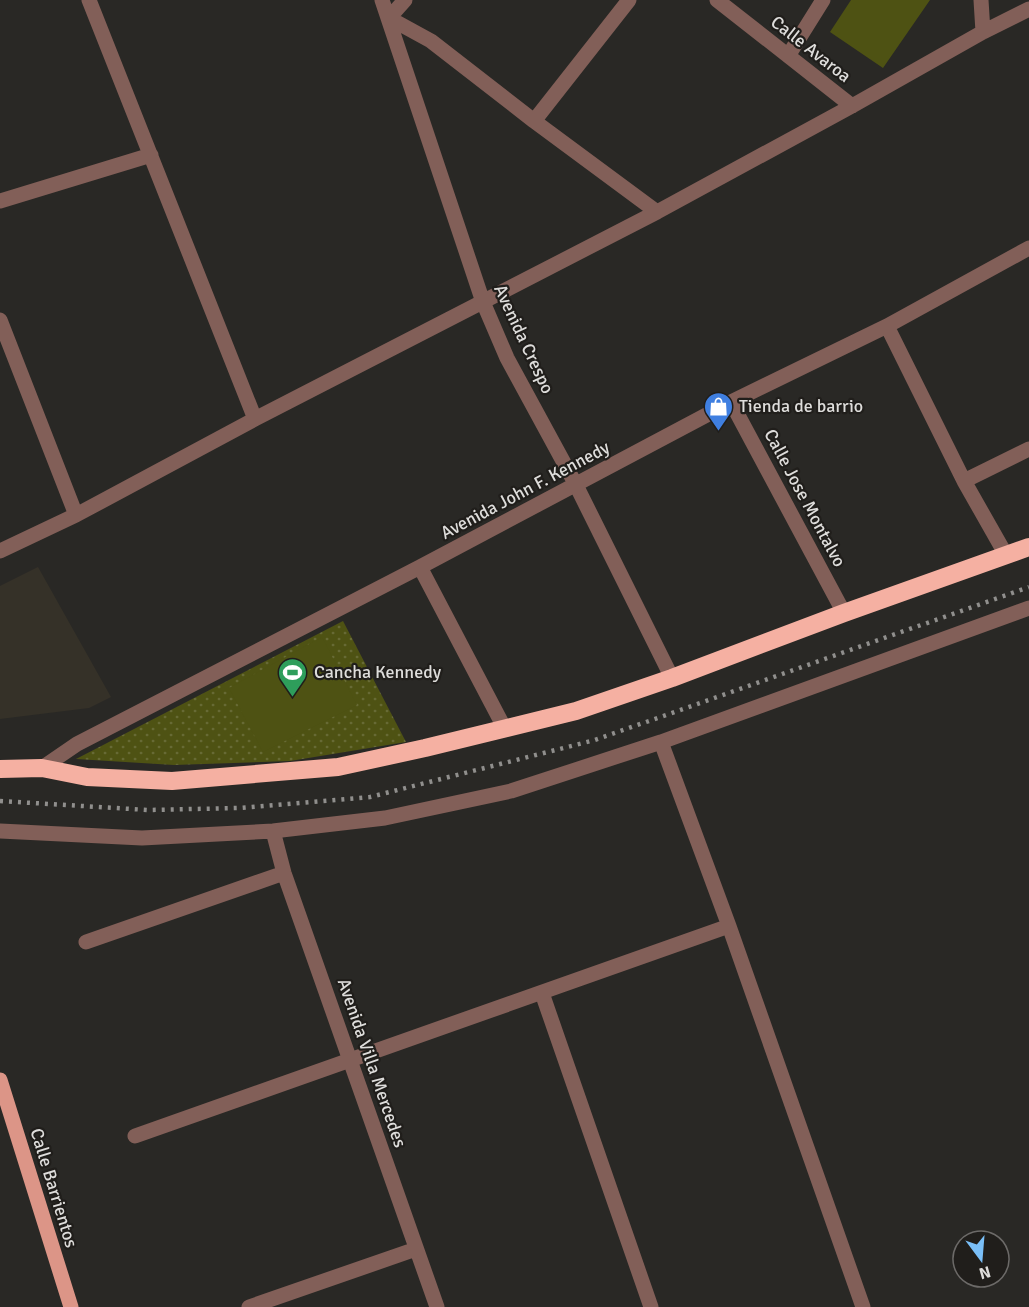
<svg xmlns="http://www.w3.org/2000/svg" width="1029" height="1307" font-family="Signika,sans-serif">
	<defs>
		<pattern id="green-dots" width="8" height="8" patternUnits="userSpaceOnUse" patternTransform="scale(1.5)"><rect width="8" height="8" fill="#4e5213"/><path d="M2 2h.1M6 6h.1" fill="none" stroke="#676a35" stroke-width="1.8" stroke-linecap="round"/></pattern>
	</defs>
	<rect width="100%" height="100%" fill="#292825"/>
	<path fill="#353128" d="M38,567L111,697L89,708L0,719V586Z"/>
	<path fill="url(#green-dots)" d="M343,621L406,742L290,761L174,765L76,759Z"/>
	<path fill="#4e5213" d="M851,0H930L883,68L830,32Z
		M322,637L357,705L263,752L229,688Z"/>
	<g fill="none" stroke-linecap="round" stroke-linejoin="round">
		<path stroke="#825f58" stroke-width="15" d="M89,0L255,419
			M382,0L483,302L507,358L576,485L672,678
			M405,0L389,18L431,41L534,121L657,212
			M717,0L852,106
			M981,0L983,32
			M788,56L823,0
			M534,121L629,0
			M0,201L151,155
			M0,320L76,515
			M887,326L964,481L1006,555
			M731,402L844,613
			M964,481L1029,449
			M0,551L76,515L255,419L657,212L852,106L983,32L1029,9
			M420,567L505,729
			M661,742L729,926L863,1307
			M42,768L77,744L420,567L731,402L887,326L1029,248
			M0,831L142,838L273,831L385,818L511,791L661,742L1029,608
			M273,831L284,873L437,1307
			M86,942L284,873
			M542,993L651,1307
			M135,1136L729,926
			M249,1307L416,1249"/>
		<path stroke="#dc9587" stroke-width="15" d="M0,1080L71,1307"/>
		<path stroke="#f5b0a2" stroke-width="18" d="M0,769L42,768L87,777L172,781L338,767L425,748L576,711L672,678L844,613L1029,547"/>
		<path stroke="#908f8d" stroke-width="4.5" stroke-dasharray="3 6" stroke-linecap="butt" d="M0,801L148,810L239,808L370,797L595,740L1029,587"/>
	</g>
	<defs>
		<symbol id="shop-pin" viewBox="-11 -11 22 30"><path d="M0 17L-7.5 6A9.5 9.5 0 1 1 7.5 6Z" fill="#3f7fe0" stroke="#201e1b"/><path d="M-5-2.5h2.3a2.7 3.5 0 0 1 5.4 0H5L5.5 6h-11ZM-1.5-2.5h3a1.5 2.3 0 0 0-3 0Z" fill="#fff"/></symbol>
		<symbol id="stadium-pin" viewBox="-11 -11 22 30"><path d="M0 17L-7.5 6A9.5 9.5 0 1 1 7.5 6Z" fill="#2e9e5b" stroke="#201e1b"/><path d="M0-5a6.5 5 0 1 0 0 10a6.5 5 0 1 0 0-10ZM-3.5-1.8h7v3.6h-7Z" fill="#fff"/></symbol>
	</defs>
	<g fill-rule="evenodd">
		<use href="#shop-pin" x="702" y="390" width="33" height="45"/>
		<use href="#stadium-pin" x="276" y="656" width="33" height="45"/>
	</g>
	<g text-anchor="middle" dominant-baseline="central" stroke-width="4.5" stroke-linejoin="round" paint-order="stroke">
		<g font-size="18" fill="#dedddb" stroke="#201e1b">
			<text transform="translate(811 49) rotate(38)">Calle Avaroa</text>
			<text transform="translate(524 339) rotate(65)">Avenida Crespo</text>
			<text transform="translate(525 490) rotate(-28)">Avenida John F. Kennedy</text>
			<text transform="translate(805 498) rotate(62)">Calle Jose Montalvo</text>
			<text transform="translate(372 1063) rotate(71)">Avenida Villa Mercedes</text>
			<text transform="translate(54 1188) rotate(73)">Calle Barrientos</text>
		</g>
		<g font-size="18" fill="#dedddb" stroke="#201e1b" text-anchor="start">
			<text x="739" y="406">Tienda de barrio</text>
			<text x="314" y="672">Cancha Kennedy</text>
		</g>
	</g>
	<g transform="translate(981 1259) rotate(164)"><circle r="28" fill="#201e1b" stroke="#6c6a68" stroke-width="1.5"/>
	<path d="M0-4.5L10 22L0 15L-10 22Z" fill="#7abff8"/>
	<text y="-9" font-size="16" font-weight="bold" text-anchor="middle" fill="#dedddb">N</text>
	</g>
</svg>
